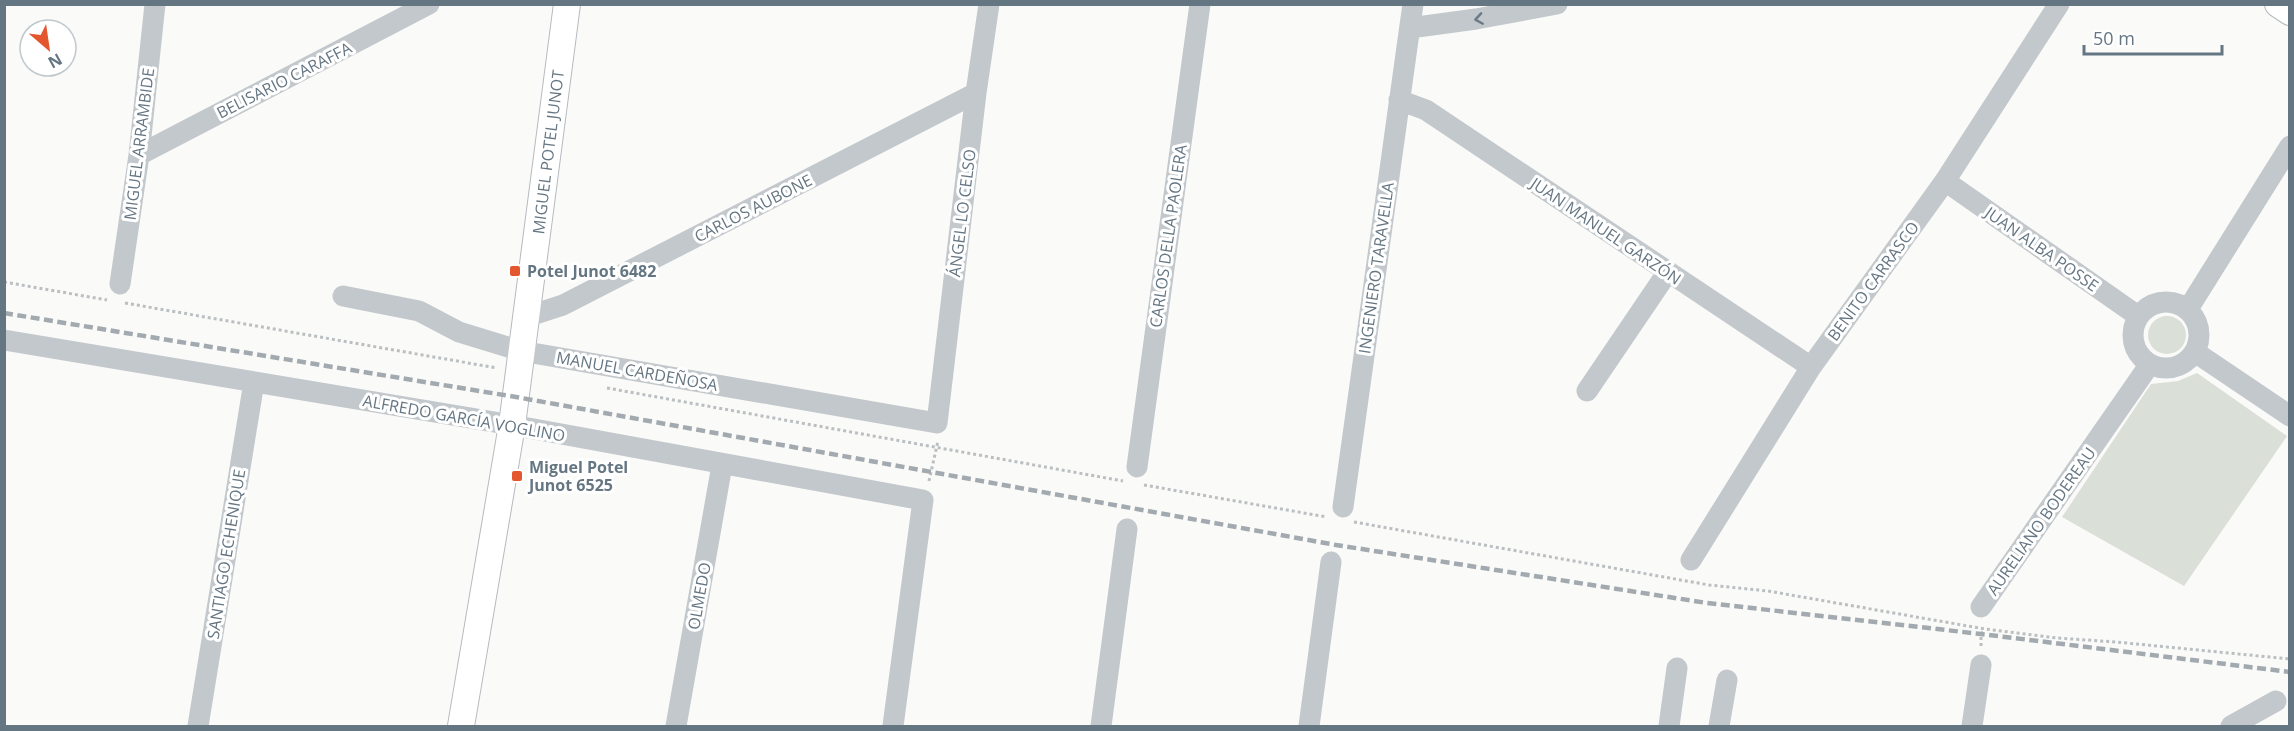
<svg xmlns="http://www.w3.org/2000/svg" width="2294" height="731" font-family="'Open Sans',sans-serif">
	<rect width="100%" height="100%" fill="#fafaf8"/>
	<path fill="#dadfd7" d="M2148 335a19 19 0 1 1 38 0a19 19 0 1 1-38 0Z
		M2197,373L2287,436L2184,586L2062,517L2151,384L2178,381Z"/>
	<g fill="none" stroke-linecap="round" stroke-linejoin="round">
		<defs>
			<path id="major" d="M2278,4L2290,12
				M461,726L512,425L567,4"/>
		</defs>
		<use href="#major" stroke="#b5babe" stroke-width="28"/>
		<path stroke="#bbbfc2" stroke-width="3" stroke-dasharray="3 3" stroke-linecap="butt" d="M4,282L107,300
			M125,303L497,368
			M607,388L1123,481
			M929,481L938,441
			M1144,485L1327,517
			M1354,522L1709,585L1768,591L1985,629L2057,638L2116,642L2290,659
			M1981,646V634L1985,630"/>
		<path stroke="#c3c8cc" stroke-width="21" d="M1410,28L1476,19L1557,4
			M1399,100L1426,110L1811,367
			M139,155L429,4
			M1945,181L2138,316
			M120,284L139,155L155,4
			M343,296L419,311L459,332L521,351L937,423L976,93L989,4
			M2133 335a33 33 0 1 1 66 0a33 33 0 1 1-66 0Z
			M2188,309L2290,146
			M526,317L563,305L976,93
			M4,340L512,425L923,500L893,726
			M2195,352L2290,416
			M1587,391L1667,273
			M1137,467L1200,4
			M1343,507L1413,4
			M1691,560L1811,367L1945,181L2059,4
			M1981,607L2150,364
			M198,726L254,382
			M676,726L722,465
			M1101,726L1127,529
			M1309,726L1331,562
			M1669,726L1677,668
			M1719,726L1727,680
			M1972,726L1981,665
			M2231,726L2276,701"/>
		<use href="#major" stroke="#fff" stroke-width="26"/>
		<path stroke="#a2aab0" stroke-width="4.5" stroke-dasharray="9 4.5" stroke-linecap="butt" d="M4,313L516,397L1336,545L1707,603L1981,634L2290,672"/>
	</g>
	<defs><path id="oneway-chevron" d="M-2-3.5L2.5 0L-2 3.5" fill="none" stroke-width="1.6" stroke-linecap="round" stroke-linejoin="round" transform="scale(1.5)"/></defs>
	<use stroke="#6a7a87" href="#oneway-chevron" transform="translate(1479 19) rotate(171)"/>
	<g fill="#e4572e" stroke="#fff" stroke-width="2">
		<rect x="509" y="265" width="12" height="12" rx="3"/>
		<rect x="511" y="470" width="12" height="12" rx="3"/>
	</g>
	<g text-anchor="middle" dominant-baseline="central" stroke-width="6" stroke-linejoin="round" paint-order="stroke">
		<g font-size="16" fill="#657683" stroke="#fff">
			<text transform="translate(284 80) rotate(-27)">BELISARIO CARAFFA</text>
			<text transform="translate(139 144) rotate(-83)">MIGUEL ARRAMBIDE</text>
			<text transform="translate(548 152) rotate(-83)">MIGUEL POTEL JUNOT</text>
			<text transform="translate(753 208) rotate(-27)">CARLOS AUBONE</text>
			<text transform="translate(962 213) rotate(-83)">ÁNGEL LO CELSO</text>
			<text transform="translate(1606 231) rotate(34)">JUAN MANUEL GARZÓN</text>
			<text transform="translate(1168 236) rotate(-82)">CARLOS DELLA PAOLERA</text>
			<text transform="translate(2042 249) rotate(35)">JUAN ALBA POSSE</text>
			<text transform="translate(1376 268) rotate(-82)">INGENIERO TARAVELLA</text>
			<text transform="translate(1873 281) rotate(-54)">BENITO CARRASCO</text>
			<text transform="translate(637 371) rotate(10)">MANUEL CARDEÑOSA</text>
			<text transform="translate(464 418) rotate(10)">ALFREDO GARCÍA VOGLINO</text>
			<text transform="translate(2041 521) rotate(-55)">AURELIANO BODEREAU</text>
			<text transform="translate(226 554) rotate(-81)">SANTIAGO ECHENIQUE</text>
			<text transform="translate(699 596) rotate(-80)">OLMEDO</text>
		</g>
		<g font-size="16" font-weight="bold" fill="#657683" stroke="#fff" text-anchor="start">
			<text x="527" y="271">Potel Junot 6482</text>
			<text x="529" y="467">Miguel Potel<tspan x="529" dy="18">Junot 6525</tspan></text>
		</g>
	</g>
	<rect width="2294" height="731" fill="none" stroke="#657683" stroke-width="12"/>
	<g transform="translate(48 48) rotate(151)"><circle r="28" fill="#ffffff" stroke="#c1c8cd" stroke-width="1.5"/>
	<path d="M0-4.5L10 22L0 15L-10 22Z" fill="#e4572e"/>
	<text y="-9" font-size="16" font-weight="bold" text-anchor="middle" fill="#657683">N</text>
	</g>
	<path d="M2084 45v9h138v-9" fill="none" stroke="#657683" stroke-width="3"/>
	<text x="2093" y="45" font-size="18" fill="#657683" stroke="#ffffff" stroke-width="4.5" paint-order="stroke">50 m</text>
</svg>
